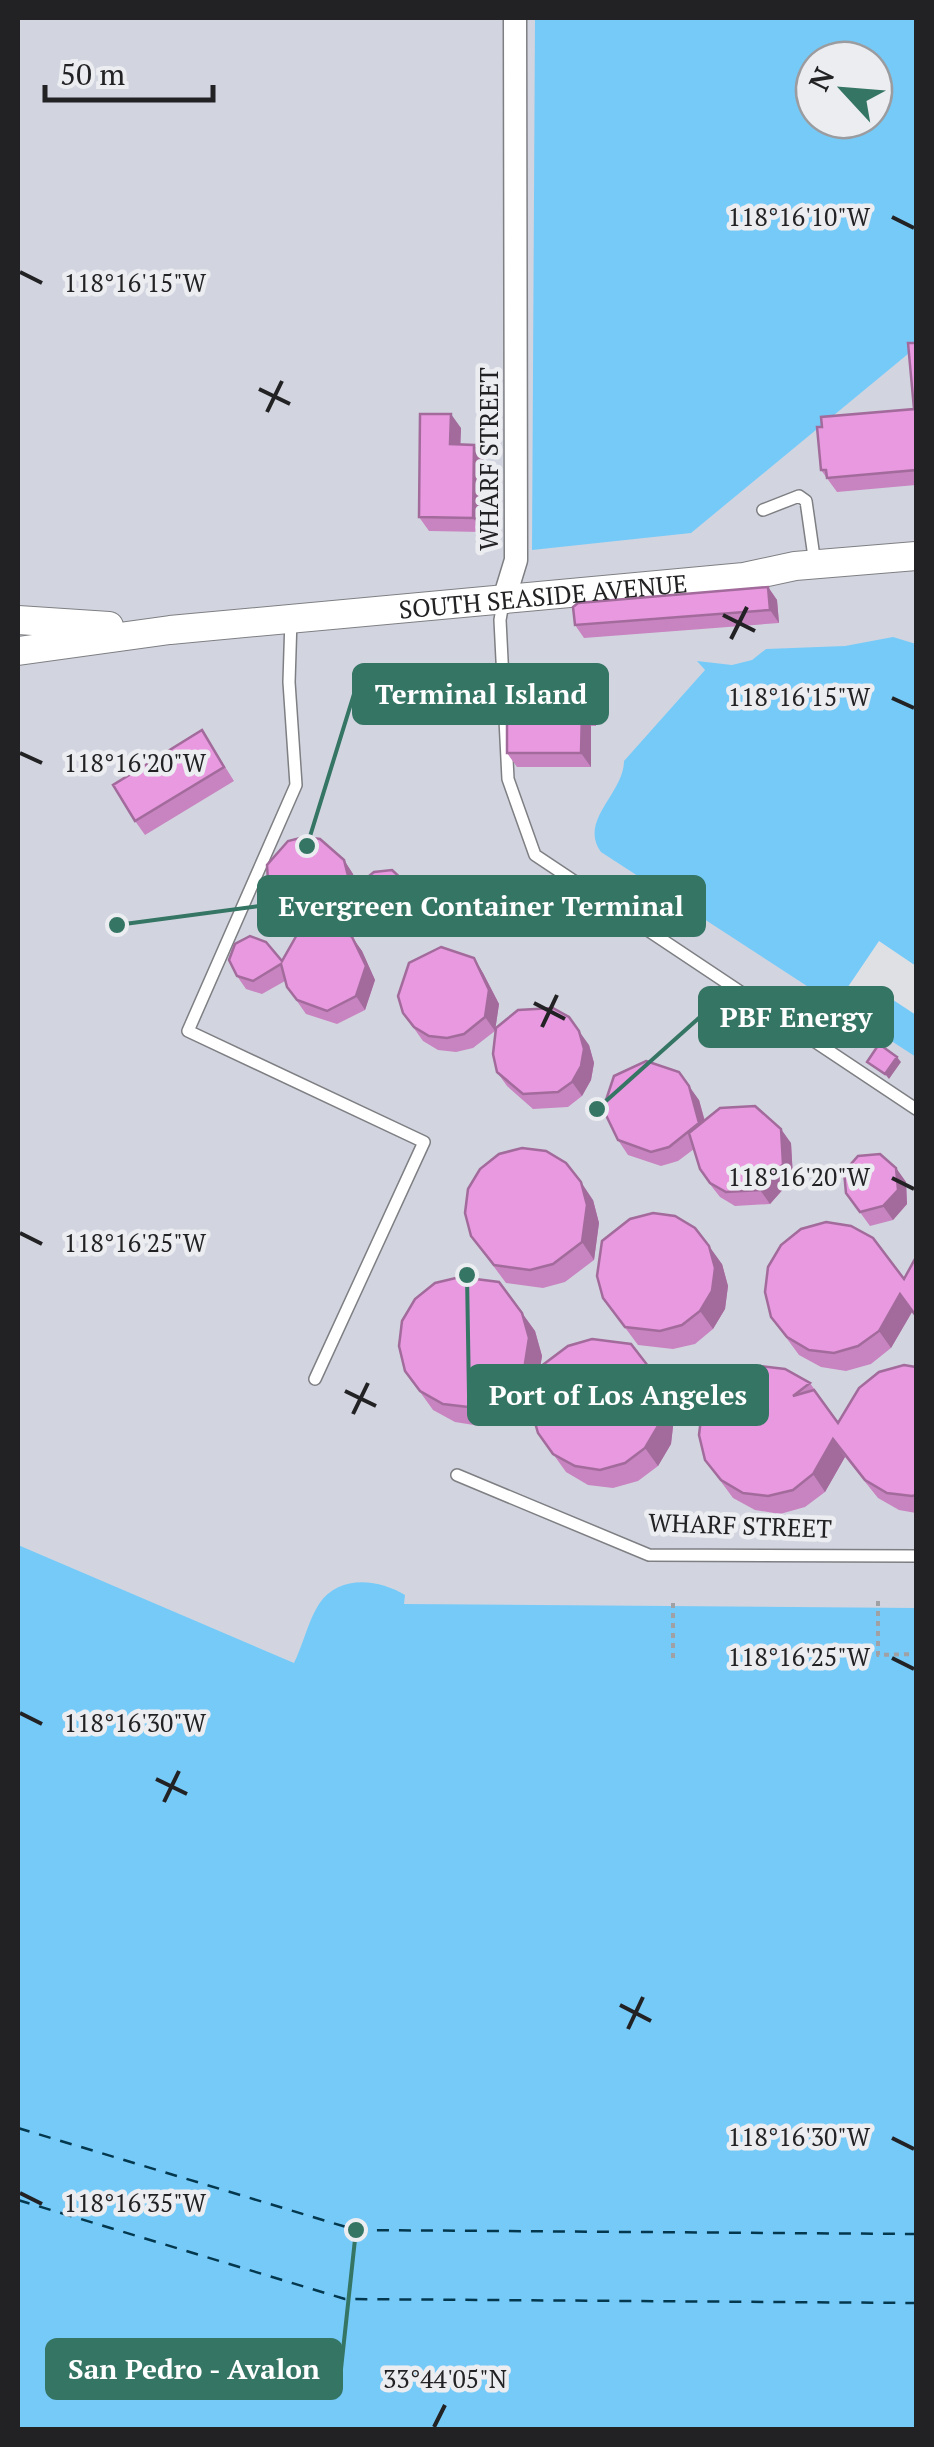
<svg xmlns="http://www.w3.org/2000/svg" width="934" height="2447" font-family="'PT Serif',serif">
	<rect width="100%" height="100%" fill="#dfe0e4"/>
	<path fill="#d2d5e0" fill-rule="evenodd" d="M18,18H916V2429H18ZM814,60H874V120H814Z"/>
	<path fill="#76caf8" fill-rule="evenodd" d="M535,18H916L914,349L691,533L532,550ZM814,60H874V120H814Z
		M893,637L916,644V1057L601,852C578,821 624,793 624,761L705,670L697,661L732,665L752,660L766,649L845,646Z
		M18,1545L294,1663C303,1645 308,1621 319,1604C339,1574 379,1579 405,1595L404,1604L916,1608V2429H18Z"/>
	<path fill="#dfe0e4" d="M879,941L916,966V1015L878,990L855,1023L833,1009Z"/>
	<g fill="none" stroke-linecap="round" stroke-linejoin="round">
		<path stroke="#04384e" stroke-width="2.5" stroke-dasharray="12 10" stroke-linecap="butt" d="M18,2128L356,2230L916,2234
			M18,2200L345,2299L916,2303"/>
		<defs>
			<path id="service" d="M763,510L799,496L806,501L815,564
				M503,603L500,620L508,779L535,855L916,1109
				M291,619L289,682L296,785L188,1031L424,1142L315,1379
				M457,1475L649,1555L916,1556"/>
			<path id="minor" d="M505,596L516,560L515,18"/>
			<g id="tertiary">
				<path d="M18,620L109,626"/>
				<path id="s1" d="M18,651L170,630L744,577L795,566L916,556"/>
			</g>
		</defs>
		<use href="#service" stroke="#7e7f83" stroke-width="14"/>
		<use href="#minor" stroke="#7e7f83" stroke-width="25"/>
		<use href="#tertiary" stroke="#7e7f83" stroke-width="30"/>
		<path stroke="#a0a1a4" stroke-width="4" stroke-dasharray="5 5" stroke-linecap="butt" d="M878,1601V1655L916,1654
			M673,1658V1598"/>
		<use href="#service" stroke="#fff" stroke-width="11"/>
		<use href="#minor" stroke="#fff" stroke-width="22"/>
		<use href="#tertiary" stroke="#fff" stroke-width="28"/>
	</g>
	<path fill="#c884c0" d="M916,343V485L837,492L821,470L914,409Z
		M461,428L460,444L474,445L484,459L483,532L429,531L419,517Z
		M768,587L777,600L779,623L584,638L575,625Z
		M571,681L597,695L596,726H591V767H517L507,753Z
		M417,690L423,700V725H370L364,716Z
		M202,730L234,781L145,835L135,821Z
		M344,860L353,874L357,886L411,891L412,909L401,922L384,923L359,895L360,898L341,931L352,937L362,951L375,980L365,1010L337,1024L306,1014L287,987L285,981L262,994L246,989L237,976L282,961L299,930L288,924L269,897Z
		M474,958L483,973L499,1004L495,1031L473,1048L456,1052L438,1050L423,1041L403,1013Z
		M589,1045L594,1063L591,1080L582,1096L568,1107L533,1109L507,1086L497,1072Z
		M699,1100L705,1121L791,1143L793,1178L770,1204L735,1206L720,1197L709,1183L694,1149L678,1161L661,1166L628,1155L618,1140Z
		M896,1168L906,1182L907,1204L893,1220L870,1226L846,1193Z
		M593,1200L599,1223L594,1260L565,1282L543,1288L506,1283L471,1236Z
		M916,1257V1318L912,1312L891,1348L871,1364L846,1371L821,1367L799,1355L771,1317L904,1279Z
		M722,1264L728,1286L725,1309L713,1329L695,1344L673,1349L638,1345L603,1298Z
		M522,1313L535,1331L542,1356L540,1367L668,1394L674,1418L671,1444L658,1466L638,1481L613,1488L588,1485L566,1472L538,1433L533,1397L505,1419L480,1426L455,1422L433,1410L405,1371Z
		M916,1367V1513L899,1510L878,1498L845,1457L825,1492L805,1507L780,1514L755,1510L733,1498L705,1460L810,1383L838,1423Z"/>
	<path fill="#a26b9c" d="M451,414L461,428L460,458L450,444Z
		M474,445L484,459L483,532L473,518Z
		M768,587L777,600L779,623L770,610Z
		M562,668L572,682L562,681Z
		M587,681L597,695L596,726L587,712Z
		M417,690L423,700V725L417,716Z
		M582,712L591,726V767L581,753Z
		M344,860L353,874L358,893L354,888L360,898L338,937L328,923Z
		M405,882L411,891L412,909L401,922L394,912Z
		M352,937L362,951L375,980L365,1010L356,996Z
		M474,958L483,973L499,1004L495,1031L485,1017Z
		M579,1031L589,1045L594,1063L591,1080L582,1096L572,1082Z
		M897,1057L901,1062L889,1079L885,1074Z
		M689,1086L699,1100L709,1137L699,1123Z
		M781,1129L791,1143L793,1178L770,1204L760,1190Z
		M896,1168L906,1182L907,1204L893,1220L883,1206Z
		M581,1182L593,1200L599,1223L594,1260L582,1242Z
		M709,1246L722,1264L728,1286L725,1309L713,1329L700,1311Z
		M900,1294L912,1312L891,1348L879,1331Z
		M522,1313L535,1331L542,1356L536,1395L523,1376Z
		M655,1375L668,1394L674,1418L671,1444L658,1466L645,1448Z
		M833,1439L845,1457L825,1492L813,1474Z"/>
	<path fill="#e899df" stroke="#a26b9c" stroke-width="2.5" d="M908,343H916V470L827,478L826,470H821L817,427H822L821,417L914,409Z
		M420,414H451L450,444L474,445L473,518L419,517Z
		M768,587L770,610L575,625L573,607L578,603Z
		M507,668H562V681H587V712H582L581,753H507Z
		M202,730L224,767L135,821L113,785Z
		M304,837L320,839L344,860L350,884L328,923L352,937L366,966L356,996L327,1011L297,1000L287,987L281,964L253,981L237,976L229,960L235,944L250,936L266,942L282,961L303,924L279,910L269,897L267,865L288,841Z
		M392,870L405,882L406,899L394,912L377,913L354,888L374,872Z
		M441,947L474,958L489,990L485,1017L464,1034L447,1038L429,1036L414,1027L403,1013L398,996L409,963Z
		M553,1008L569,1017L579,1031L584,1049L581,1066L572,1082L558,1092L523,1094L497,1072L493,1054L496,1028L518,1010Z
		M879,1044L897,1057L885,1074L867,1062Z
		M646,1061L679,1072L689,1086L699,1123L669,1147L651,1152L618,1140L603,1109L614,1076Z
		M755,1106L781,1129L783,1164L760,1190L726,1192L710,1183L700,1169L689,1133L720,1108Z
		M522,1148L546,1151L566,1163L581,1182L587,1205L582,1242L553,1264L530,1270L494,1265L471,1236L465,1213L468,1189L480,1169L499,1154Z
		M880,1154L896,1168L898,1190L883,1206L860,1212L846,1193L844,1172L858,1156Z
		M653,1213L675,1216L695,1228L709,1246L715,1268L712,1291L700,1311L682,1325L660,1331L625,1327L603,1298L597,1276L602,1241L630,1219Z
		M826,1222L851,1226L873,1238L904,1279L916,1257V1316L900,1294L879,1331L858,1346L834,1353L809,1350L787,1337L771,1317L765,1292L768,1267L781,1245L801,1229Z
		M460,1277L499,1282L522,1313L529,1338L523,1376L492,1401L468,1407L443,1404L420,1391L405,1371L399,1346L402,1321L415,1299L435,1283Z
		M592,1339L631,1344L655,1375L661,1400L658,1426L645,1448L625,1463L600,1470L575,1466L553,1454L538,1433L531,1409L536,1370L568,1346Z
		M904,1365L916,1367V1495L912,1496L887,1493L865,1480L833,1439L813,1474L793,1490L768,1496L743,1493L721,1480L705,1460L699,1435L702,1410L715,1388L735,1372L760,1366L785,1369L810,1383L793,1396L814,1390L838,1423L859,1388L879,1372Z"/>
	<path fill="none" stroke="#222224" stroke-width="4" d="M892,217L914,228M20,272L42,283M259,389L290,404M267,412L282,381M723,615L755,631M731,639L747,607M892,698L914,708M20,753L42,763M534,1003L565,1019M542,1027L557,995M892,1178L914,1189M20,1233L42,1244M345,1391L376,1406M353,1414L368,1383M892,1658L914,1669M20,1713L42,1724M156,1779L187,1794M164,1802L179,1771M620,2005L651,2021M628,2029L643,1997M892,2138L914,2149M20,2193L42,2204M434,2427L445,2405"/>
	<g text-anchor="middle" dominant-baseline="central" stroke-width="9" stroke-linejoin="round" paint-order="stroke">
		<g font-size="25" fill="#222224" stroke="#ecedf1">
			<text transform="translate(488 459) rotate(-90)">WHARF STREET</text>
			<text stroke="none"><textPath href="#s1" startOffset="528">SOUTH SEASIDE AVENUE</textPath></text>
			<text transform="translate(740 1525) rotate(2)">WHARF STREET</text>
		</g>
	</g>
	<g font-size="25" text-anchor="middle" fill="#222224" stroke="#ecedf1" stroke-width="9" stroke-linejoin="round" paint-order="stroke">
		<text x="799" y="226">118°16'10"W</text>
		<text x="135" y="292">118°16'15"W</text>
		<text x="799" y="706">118°16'15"W</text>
		<text x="135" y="772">118°16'20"W</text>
		<text x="799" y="1186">118°16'20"W</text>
		<text x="135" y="1252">118°16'25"W</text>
		<text x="799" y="1666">118°16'25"W</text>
		<text x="135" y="1732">118°16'30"W</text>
		<text x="799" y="2146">118°16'30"W</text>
		<text x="135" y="2212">118°16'35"W</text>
		<text x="445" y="2388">33°44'05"N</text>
	</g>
	<path fill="none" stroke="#357564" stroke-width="4" d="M307 846L354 694M117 925L259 906M597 1109L700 1017M467 1275L469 1395M356 2230L341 2369"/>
	<g fill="#357564" stroke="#ecedf1" stroke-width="4">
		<circle cx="307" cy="846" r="10"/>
		<circle cx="117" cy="925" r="10"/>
		<circle cx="597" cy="1109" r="10"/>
		<circle cx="467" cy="1275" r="10"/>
		<circle cx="356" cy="2230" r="10"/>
	</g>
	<g fill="#357564" stroke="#357564" stroke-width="4">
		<rect x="354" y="665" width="253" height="58" rx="10"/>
		<rect x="259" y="877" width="445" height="58" rx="10"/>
		<rect x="700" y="988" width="192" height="58" rx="10"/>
		<rect x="469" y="1366" width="298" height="58" rx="10"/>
		<rect x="47" y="2340" width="294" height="58" rx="10"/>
	</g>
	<g font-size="28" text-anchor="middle" font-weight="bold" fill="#fff">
		<text x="481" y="704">Terminal Island</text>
		<text x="481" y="916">Evergreen Container Terminal</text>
		<text x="796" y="1027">PBF Energy</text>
		<text x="618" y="1405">Port of Los Angeles</text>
		<text x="194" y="2379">San Pedro - Avalon</text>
	</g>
	<rect width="934" height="2447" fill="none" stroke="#222224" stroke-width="40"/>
	<g transform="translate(844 90) rotate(296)"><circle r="48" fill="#ecedf1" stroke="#9b9c9f" stroke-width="2.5"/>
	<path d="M0-8L18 38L0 25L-18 38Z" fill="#357564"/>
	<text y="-15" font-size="28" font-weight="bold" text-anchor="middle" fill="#222224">N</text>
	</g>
	<path d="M45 85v15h168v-15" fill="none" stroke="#222224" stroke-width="5"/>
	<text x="60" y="85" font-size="30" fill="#222224" stroke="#ecedf1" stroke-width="8" paint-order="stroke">50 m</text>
</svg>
